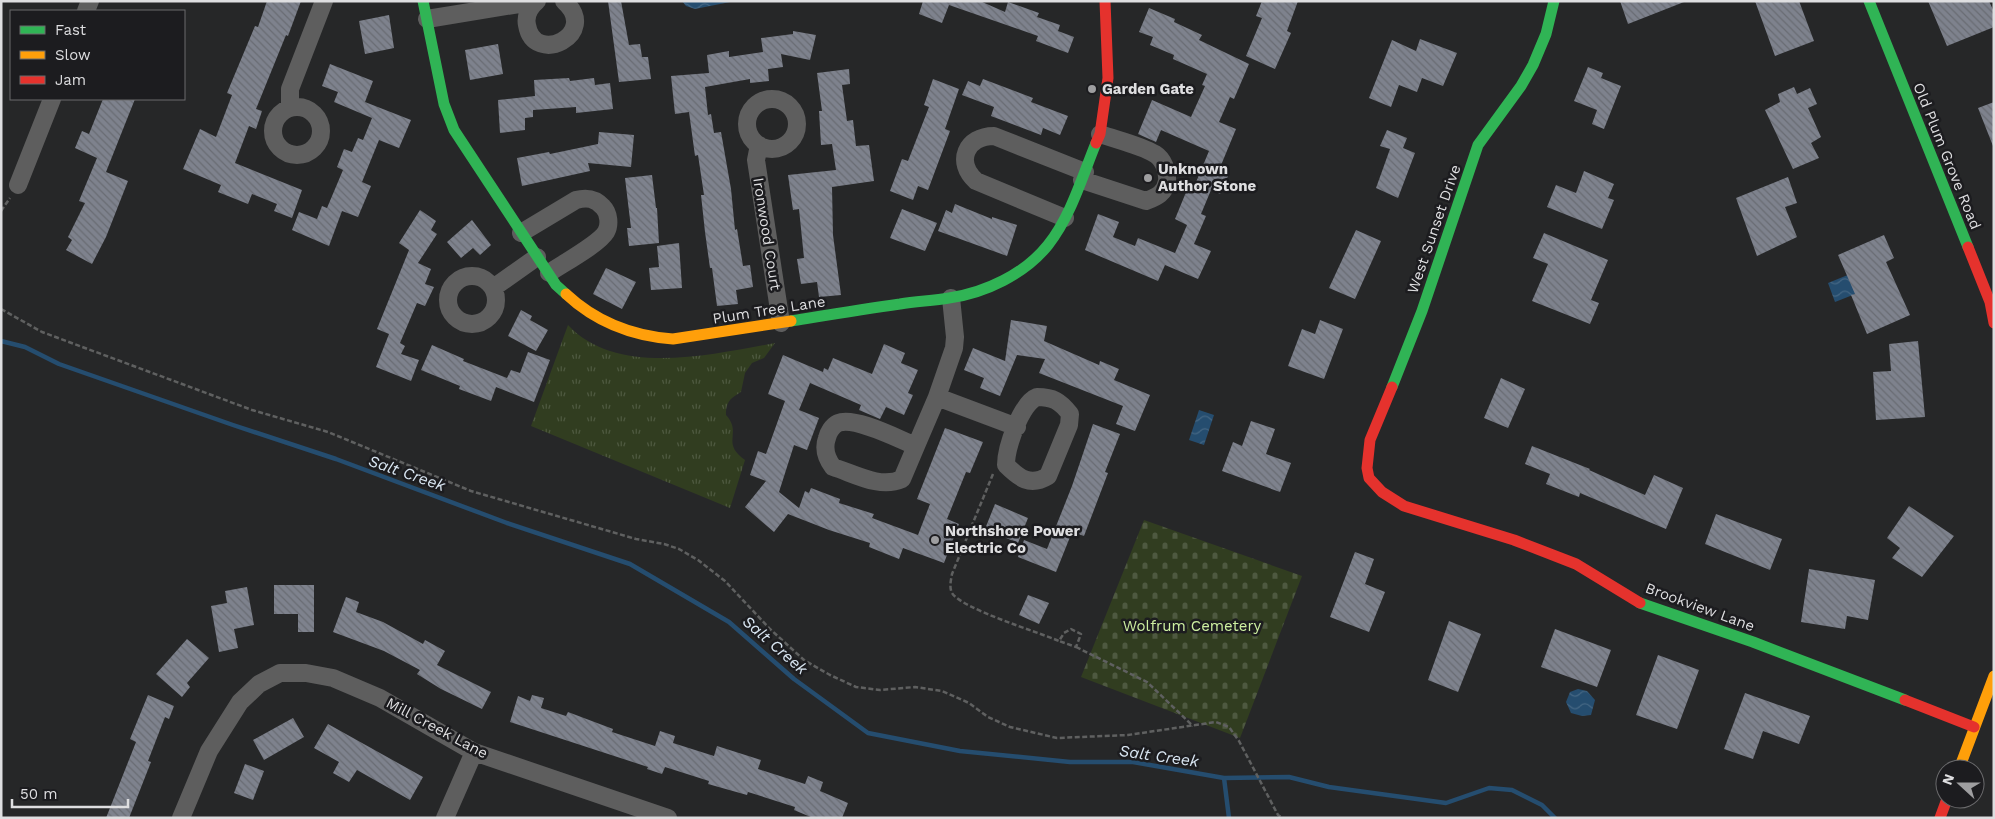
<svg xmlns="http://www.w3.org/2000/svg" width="1995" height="819" font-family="'Work Sans',sans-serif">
	<defs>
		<pattern id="grass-tufts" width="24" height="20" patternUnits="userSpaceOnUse" patternTransform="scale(1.25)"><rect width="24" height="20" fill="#313d20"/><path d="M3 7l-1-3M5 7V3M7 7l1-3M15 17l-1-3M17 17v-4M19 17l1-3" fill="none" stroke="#4e5940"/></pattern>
		<pattern id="cemetery-stones" width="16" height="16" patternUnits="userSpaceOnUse" patternTransform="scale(1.25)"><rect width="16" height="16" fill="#313d20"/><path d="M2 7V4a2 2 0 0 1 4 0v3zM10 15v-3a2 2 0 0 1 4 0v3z" fill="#4e5940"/></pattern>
		<pattern id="water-waves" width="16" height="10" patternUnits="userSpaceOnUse" patternTransform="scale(1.25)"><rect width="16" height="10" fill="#254d6f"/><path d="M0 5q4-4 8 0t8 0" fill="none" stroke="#446683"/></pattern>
		<pattern id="building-back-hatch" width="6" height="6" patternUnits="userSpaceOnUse" patternTransform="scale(1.25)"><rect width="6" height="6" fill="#7e828d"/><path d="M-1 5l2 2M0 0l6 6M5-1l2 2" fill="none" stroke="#696c73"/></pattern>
	</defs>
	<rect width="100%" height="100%" fill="#262728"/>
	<path fill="url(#grass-tufts)" d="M568,325C617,378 713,354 775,343L764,358L752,363L745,373L741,392C731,398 726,401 726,415C743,434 720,442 745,460L730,508L531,426Z"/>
	<path fill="url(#cemetery-stones)" d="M1144,520L1302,576L1240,738L1081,677Z"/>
	<path fill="url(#water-waves)" d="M682,1H735L695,9L686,6Z
		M1860,270L1868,289L1835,302L1828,283Z
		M1199,410L1214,415L1204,445L1189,440Z
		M1578,689L1587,691L1595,700L1591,715L1582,716L1571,713L1566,702L1570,692Z"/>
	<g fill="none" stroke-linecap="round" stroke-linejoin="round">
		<path stroke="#254d6f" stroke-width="4.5" d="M1,341L25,347L59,364L233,425L336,459L507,523L630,564L729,622L794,679L868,733L960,751L1070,762H1133L1224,778L1289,777L1329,787L1446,803L1489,788L1512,790L1542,805L1555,818
			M1224,778L1229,818"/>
	</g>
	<path fill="url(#building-back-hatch)" d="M267,1H301L288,36L286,35L256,109L262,111L256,129L249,126L235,163L302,190L292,218L274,211L277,204L252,194L248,204L218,192L221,185L183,169L200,129L216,137L232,95L227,93L255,26L258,27Z
		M608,1H621L629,45L640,44L642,57H648L651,79L619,82Z
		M923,1H980L1005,12L1008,2L1039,13L1037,17L1060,25L1058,31L1074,37L1068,53L1036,41L1038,36L949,5L942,23L919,14Z
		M1262,1H1298L1287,31L1291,33L1275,69L1246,56L1262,18L1256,16Z
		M1620,1H1684V2L1628,24Z
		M1755,1H1799L1814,41L1775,56Z
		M1928,1H1989L1994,12V27L1947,46Z
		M1149,8L1175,19L1174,22L1202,35L1199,40L1249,64L1234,99L1230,97L1219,122L1236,129L1219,170L1229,174L1220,194L1211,190L1201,214L1206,216L1194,244L1211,251L1198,279L1165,265L1158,281L1085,250L1098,214L1119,222L1113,237L1135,246L1138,238L1175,253L1187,225L1175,219L1189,185L1194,187L1209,151L1161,130L1156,142L1138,134L1152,100L1191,117L1205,86L1202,85L1207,74L1173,59L1174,55L1150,45L1153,37L1139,32Z
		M389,15L394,48L365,54L359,21Z
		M793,31L816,35L810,60L781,54L783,67L768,69L769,81L750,83V79L705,87L708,115L711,114L714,133L721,132L731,189L735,230L737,229L743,266L750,265L753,287L736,290L738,304L717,306L712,268H710L705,232L701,195H704L698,155L695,156L689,112L675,114L671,76L709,73L707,55L729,51V57L763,52L761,38L793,34Z
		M1420,39L1457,53L1443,86L1422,78L1417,92L1399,85L1391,107L1369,98L1392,40L1416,51Z
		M498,44L503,74L470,80L465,50Z
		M330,64L373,81L365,102L411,120L399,148L379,140L362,182L371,186L358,217L342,211L329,246L292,230L299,212L317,219L322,206L327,208L343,170L337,167L344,149L352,152L358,138L363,140L372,118L334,102L338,92L322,86Z
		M1588,67L1603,73L1601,78L1621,86L1604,129L1592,124L1597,110L1574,101Z
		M849,69L850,84L842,85L847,121L853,120L856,146L869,145L874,181L832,187L833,235L841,295L819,297L817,282L801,284L797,259L804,258L799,209L793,210L788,175L836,170L832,144L821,145L819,111H822L817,73Z
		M569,78L570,81L594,78L595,85L610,83L613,109L576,113V107L533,110V117L525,118V130L500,133L498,100L535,96L534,80Z
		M933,79L959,89L945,129L950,131L928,190L918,186L913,200L890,191L902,159L908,161L929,107L924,105Z
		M983,79L1033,98L1031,102L1068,116L1060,135L1043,128L1041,135L991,116L994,107L962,95L968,81L980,86Z
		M1794,87L1797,94L1810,88L1817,104L1808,108L1821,137L1811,143L1819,158L1793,169L1765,110L1780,102L1778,94Z
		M103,99H135L106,172L128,181L106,237L92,264L66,250L72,240L68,237L85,203L79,201L97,158L75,148L82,131L89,134Z
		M1994,102V146H1993L1978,108Z
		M1387,130L1407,138L1403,148L1415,153L1398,198L1376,188L1390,149L1380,146Z
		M599,132L634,135L631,167L588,163L590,171L522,186L517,158L549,152L550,154L598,144Z
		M1584,171L1614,184L1608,198L1614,200L1602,229L1547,207L1556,185L1576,193Z
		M652,175L656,208H657L659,243L629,246L627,228H631L625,178Z
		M1788,177L1797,203L1785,207L1797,237L1757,256L1736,198Z
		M955,204L992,219V217L1017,225L1007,256L938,231L946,210L952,213Z
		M902,209L937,223L925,251L890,238Z
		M420,210L436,221L431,230L437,234L418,263L431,269L425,284L434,287L425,306L417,303L400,343L405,346L401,354L419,360L411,381L376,367L389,334L377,329L409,250L399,243Z
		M472,220L491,245L480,255L473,248L461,258L447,242Z
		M1356,230L1381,241L1355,299L1329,288Z
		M1544,233L1608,260L1591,300L1599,303L1590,324L1532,301L1548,264L1533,258Z
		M1884,235L1894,258L1886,262L1910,315L1867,334L1851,295L1855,294L1838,255Z
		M679,243L682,288L651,290L649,268L659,267L657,246Z
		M606,268L636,282L622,309L593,294Z
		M521,310L532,316L530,320L548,330L536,351L508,336Z
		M1011,320L1047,326L1044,341L1099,365L1100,361L1119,369L1114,380L1150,395L1135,431L1116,424L1123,406L1039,373L1045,359L1017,355L1000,396L980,388L984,378L964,370L973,348L1005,361Z
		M1320,320L1343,329L1324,379L1288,366L1302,329L1315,334Z
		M1918,341L1925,417L1876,420L1873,372L1891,371L1889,344Z
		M884,344L905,353L901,363L918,370L908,393L913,395L904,415L886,407L880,419L859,410L861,405L810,383L799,410L819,418L807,450L794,445L779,492L799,508L805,491L809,493L811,488L840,499L839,503L874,514L872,518L918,535L930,504L917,499L945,428L983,442L970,473L966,472L947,519L959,524L944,563L903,548L899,559L869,547L870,543L829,530L788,514L774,532L745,507L766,481L750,475L758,451L766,454L785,401L768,394L783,355L823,372L824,368L828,370L833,358L872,374Z
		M432,345L464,359L463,361L507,378L511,370L520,373L528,352L550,360L534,402L496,387L491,401L459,389L460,386L421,370Z
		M1501,378L1525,389L1508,428L1484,418Z
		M1251,421L1275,429L1266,454L1291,463L1280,492L1222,471L1233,442L1242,446Z
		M1093,424L1120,434L1105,472L1108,473L1084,536L1072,532L1056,572L1018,557L1024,540L1047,549L1072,486Z
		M1532,446L1590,469L1589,470L1645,495L1654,475L1683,488L1666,529L1580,493L1579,497L1546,484L1550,474L1525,464Z
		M995,504L1028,518L1018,543L985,529Z
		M1909,506L1954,536L1922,577L1892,558L1900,548L1887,538Z
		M1716,514L1782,539L1770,570L1705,544Z
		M1355,552L1374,559L1365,584L1385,592L1369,632L1330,617Z
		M1809,569L1875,580L1868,620L1847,616L1845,629L1801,622Z
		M274,585H314V632H298V614H274Z
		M247,587L254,625L234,629L238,648L219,652L211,606L227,603L225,591Z
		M1028,595L1049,603L1039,624L1019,615Z
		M346,597L359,602L356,612L383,622L423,644L425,640L445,651L437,665L491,692L482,709L441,689L417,674L420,670L384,651L333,632Z
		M1449,621L1481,634L1458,692L1428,680Z
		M1555,629L1611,650L1597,687L1541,667Z
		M187,639L209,658L187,683L190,687L182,697L156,674Z
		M1658,655L1699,670L1677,729L1636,715Z
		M1745,693L1810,716L1799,744L1763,731L1753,759L1724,749Z
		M148,695L174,706L169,719L165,717L148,761L151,762L129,818H106L136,742L130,739Z
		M532,695L544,698L541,708L566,716L568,712L613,729L612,732L655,746L660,731L675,736L673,743L714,756L717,746L761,760L758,769L805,784L808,776L823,782L820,791L848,803L842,818H813L794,810L795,807L748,792L747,795L708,784L709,781L665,767L662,774L647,769L648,767L510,722L518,696L530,701Z
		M293,718L304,737L264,760L253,740Z
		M328,724L423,777L410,800L357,770L349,782L333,773L339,762L314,748Z
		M245,764L264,771L253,800L234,793Z"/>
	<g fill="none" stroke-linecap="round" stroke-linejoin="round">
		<path stroke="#5f6060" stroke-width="2.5" stroke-dasharray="5 2.5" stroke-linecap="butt" d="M1,211L10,198
			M1,309L42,332L252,410L328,432L471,491L636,539L664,544L679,549L698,560L725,581L770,629L804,660L830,675L856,687L880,690L915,687L942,691L969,703L988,717L1010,727L1057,738L1128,735L1216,722L1229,727L1239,741L1278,815L1283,818
			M993,474L952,574C951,580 949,587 952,593C962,609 1038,632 1059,641L1064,633L1071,629L1081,634L1076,647L1059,641
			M1076,647L1147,682L1193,726"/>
		<path stroke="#5e5e5e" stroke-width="18" d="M537,1C530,7 525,16 527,25C534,67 601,34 564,1
			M86,11L90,1
			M427,19L519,4L530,8
			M747 124a25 25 0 1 1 50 0a25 25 0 1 1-50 0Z
			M273 131a24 24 0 1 1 48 0a24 24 0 1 1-48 0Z
			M290,108V89L324,1
			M759,145L756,160L781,323
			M1082,180L1146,201C1157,197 1165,193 1167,181C1168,171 1163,159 1155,154C1140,145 1117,140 1100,134
			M18,185L52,99
			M1065,218L976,181C955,162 966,136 994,136L1085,172
			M521,233L576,200C587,197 595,198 603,207C609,213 610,225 606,232C599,244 562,264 549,273
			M448 300a24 24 0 1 1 48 0a24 24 0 1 1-48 0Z
			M493,288L537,257
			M937,397L1017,427
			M1037,397C1053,397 1060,401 1070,414L1069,425L1048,476C1030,487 1019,478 1006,465C1006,448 1021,403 1037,397Z
			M916,446L902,479C880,489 855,474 833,467C827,459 823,449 827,438C828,433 832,426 838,423C855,416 898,439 916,446L937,397L954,348L955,337L951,298
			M181,818L209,751L240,702L259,684L280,673H306L333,678L380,698L474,752L668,818
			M445,818L474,752"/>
		<path stroke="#30b455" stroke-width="11" d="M423,1L444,104L454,130L556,285L566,294
			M1869,1L1968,247
			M791,321C828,315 864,309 900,304C917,301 933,301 949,298C985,293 1025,274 1048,245C1071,216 1082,177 1096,143
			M1392,387L1422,311L1478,145L1521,86L1533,65L1546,34L1554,1
			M1640,603L1753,642L1905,700"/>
		<path stroke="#ff9f0a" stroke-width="11" d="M566,294C597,323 632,336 673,339L791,321
			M1959,769L1994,676"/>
		<path stroke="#e5322d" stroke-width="11" d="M1096,143L1100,134L1108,78L1105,1
			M1968,247L1990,302L1994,323
			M1392,387L1370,440L1367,468L1369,478L1382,492L1404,506L1514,540L1576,564L1640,603
			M1905,700L1974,727
			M1940,818L1947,799"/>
	</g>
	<g fill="#9e9ea0" stroke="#1c1c1f" stroke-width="2">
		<circle cx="1092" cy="89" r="5"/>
		<circle cx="1148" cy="178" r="5"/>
		<circle cx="935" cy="540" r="5"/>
	</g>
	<g text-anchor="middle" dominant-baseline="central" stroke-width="5" stroke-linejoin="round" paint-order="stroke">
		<g font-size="15" font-weight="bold" fill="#dedee0" stroke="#1c1c1f" text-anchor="start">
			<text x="1102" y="89">Garden Gate</text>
			<text x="1158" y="169">Unknown<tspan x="1158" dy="17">Author Stone</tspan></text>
			<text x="945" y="531">Northshore Power<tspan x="945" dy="17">Electric Co</tspan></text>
		</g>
		<g font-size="15" fill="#dedee0" stroke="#1c1c1f">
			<text transform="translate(1947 156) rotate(68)">Old Plum Grove Road</text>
			<text transform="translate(1434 229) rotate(-71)">West Sunset Drive</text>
			<text transform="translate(767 234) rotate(81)">Ironwood Court</text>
			<text transform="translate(769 310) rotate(-9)">Plum Tree Lane</text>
			<text transform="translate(1700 607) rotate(20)">Brookview Lane</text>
			<text transform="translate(437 728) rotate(28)">Mill Creek Lane</text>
		</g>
		<g font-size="15" fill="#cef0a1" stroke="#1c1c1f">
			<text x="1192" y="626">Wolfrum Cemetery</text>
		</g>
		<g font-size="16" font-style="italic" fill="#d9e6f2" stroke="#1c1c1f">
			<text transform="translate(407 473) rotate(19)">Salt Creek</text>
			<text transform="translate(775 645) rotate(41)">Salt Creek</text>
			<text transform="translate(1159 756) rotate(8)">Salt Creek</text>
		</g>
	</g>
	<rect width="1995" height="819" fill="none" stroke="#dedee0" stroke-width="5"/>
	<rect x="10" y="10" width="175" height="90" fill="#1c1c1f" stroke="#6a6a6c"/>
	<rect x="20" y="26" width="25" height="8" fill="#30b455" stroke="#6a6a6c"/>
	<text x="55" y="35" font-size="15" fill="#dedee0">Fast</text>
	<rect x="20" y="51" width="25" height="8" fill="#ff9f0a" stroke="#6a6a6c"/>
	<text x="55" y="60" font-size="15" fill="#dedee0">Slow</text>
	<rect x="20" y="76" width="25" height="8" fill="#e5322d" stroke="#6a6a6c"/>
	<text x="55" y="85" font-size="15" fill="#dedee0">Jam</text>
	<g transform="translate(1960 784) rotate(291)"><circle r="24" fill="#1c1c1f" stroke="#6a6a6c"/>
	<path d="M0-4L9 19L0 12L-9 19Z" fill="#9e9ea0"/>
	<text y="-8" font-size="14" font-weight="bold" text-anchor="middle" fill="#dedee0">N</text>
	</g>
	<path d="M12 799v8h116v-8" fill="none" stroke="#dedee0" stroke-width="2.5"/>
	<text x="20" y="799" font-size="15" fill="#dedee0" stroke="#1c1c1f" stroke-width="4" paint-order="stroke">50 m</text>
</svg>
